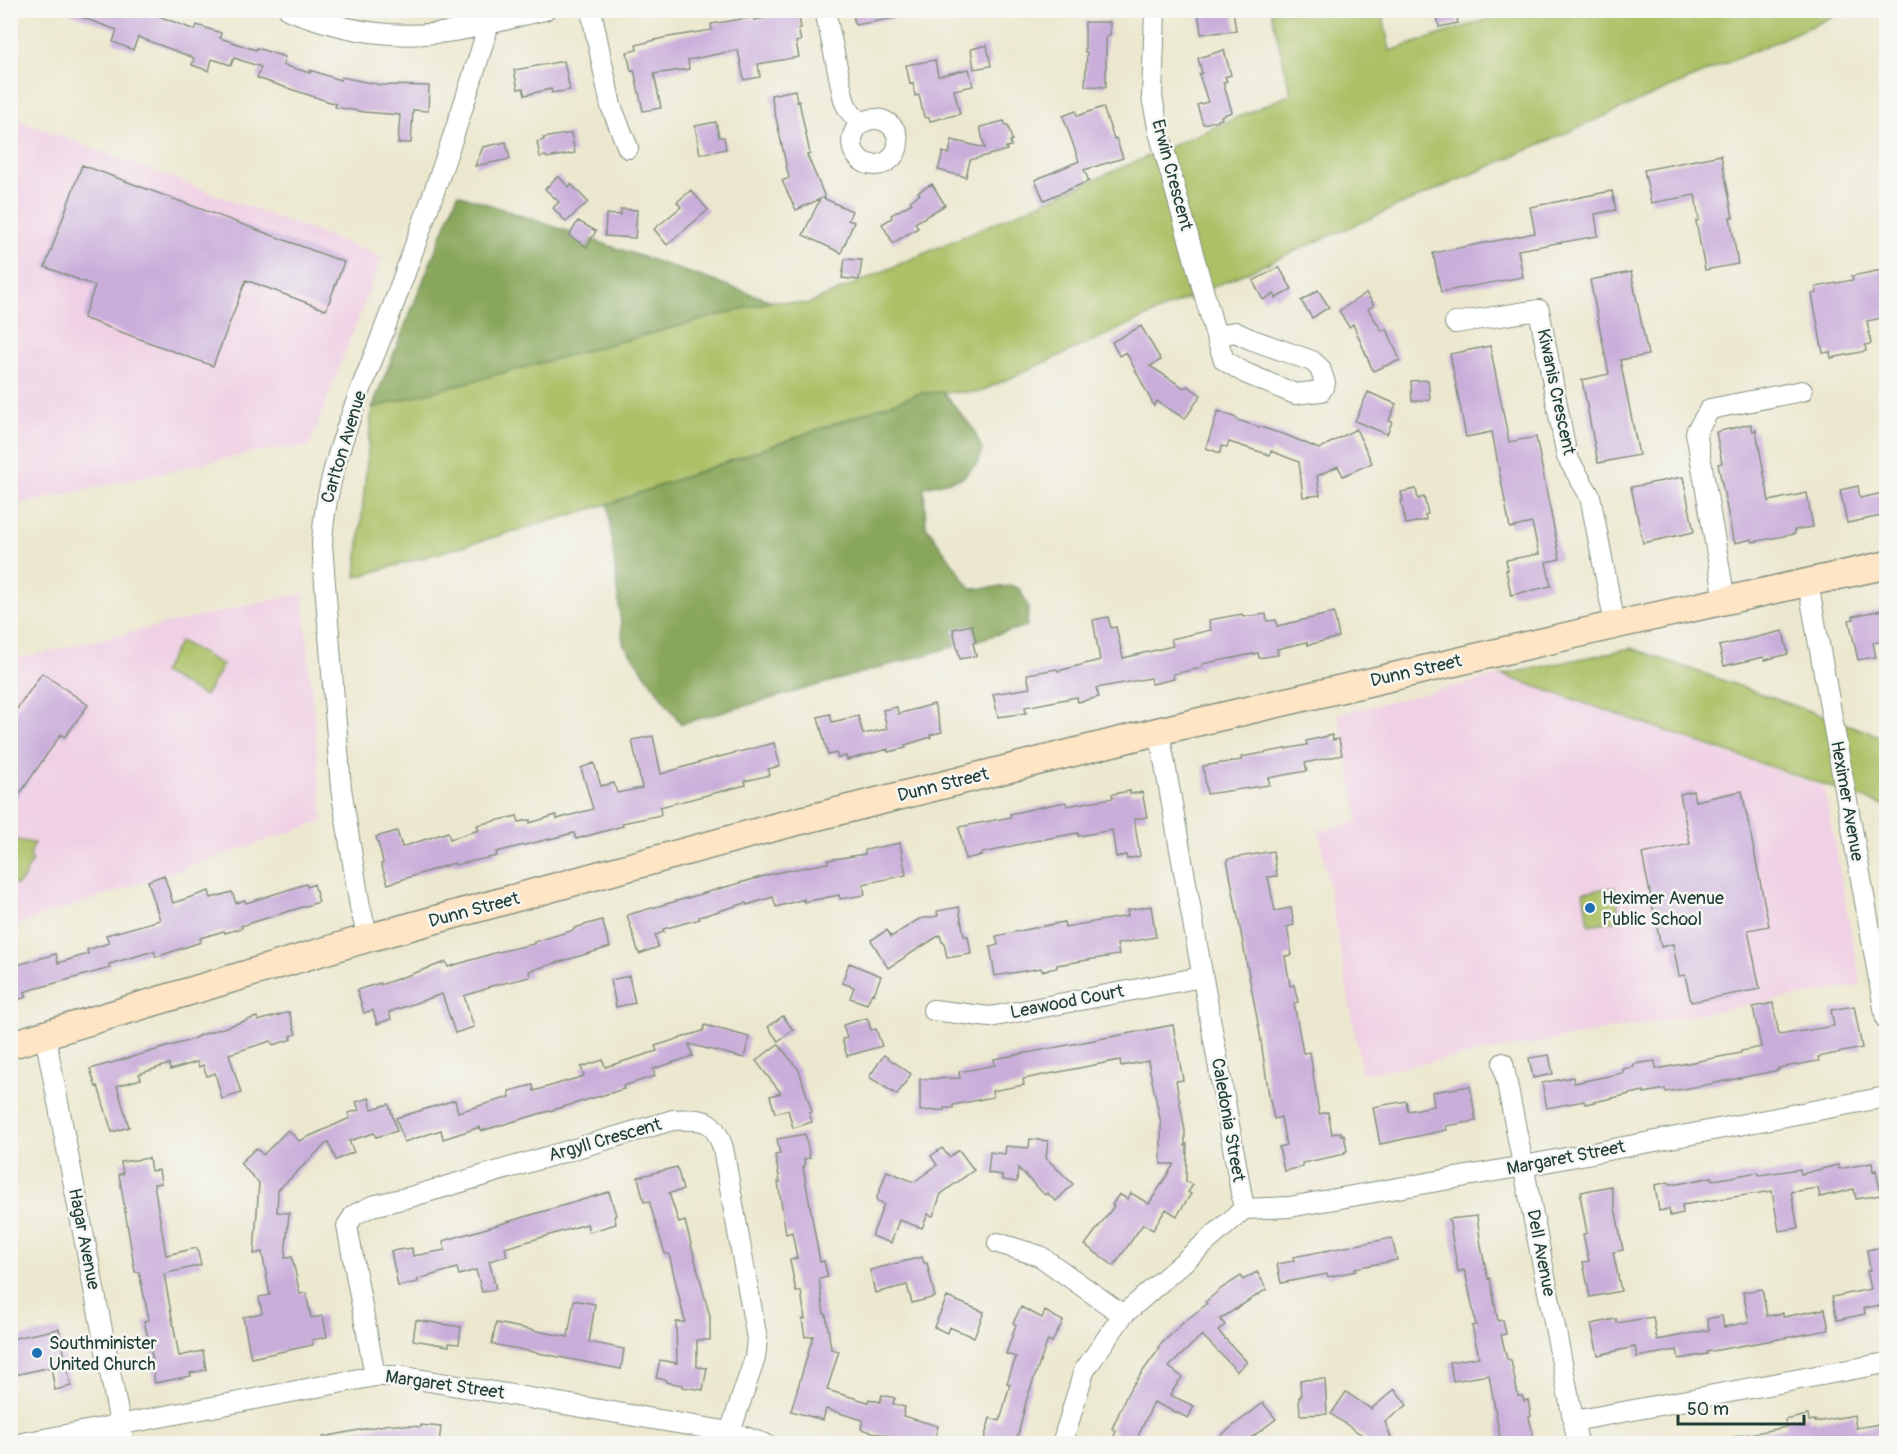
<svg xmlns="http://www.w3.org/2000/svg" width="1897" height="1454" font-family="Pangolin,sans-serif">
	<rect width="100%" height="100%" fill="#f6f6f2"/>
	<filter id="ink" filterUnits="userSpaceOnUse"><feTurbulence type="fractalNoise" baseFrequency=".0167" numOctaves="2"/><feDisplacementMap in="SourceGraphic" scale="12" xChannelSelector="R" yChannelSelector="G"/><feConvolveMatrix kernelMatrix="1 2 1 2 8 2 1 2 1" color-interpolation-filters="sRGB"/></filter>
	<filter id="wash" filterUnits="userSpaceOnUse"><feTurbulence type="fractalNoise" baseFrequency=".008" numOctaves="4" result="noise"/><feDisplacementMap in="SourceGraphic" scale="24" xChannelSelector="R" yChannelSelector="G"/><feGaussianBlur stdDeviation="1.35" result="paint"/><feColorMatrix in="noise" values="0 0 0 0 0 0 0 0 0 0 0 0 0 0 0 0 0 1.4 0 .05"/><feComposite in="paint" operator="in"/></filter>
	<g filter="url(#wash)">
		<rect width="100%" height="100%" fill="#ece8cf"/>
		<path fill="#f0d0e4" d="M10,117L382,257L309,446L260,451L11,506Z
			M303,593L323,821L11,927L10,660Z
			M1502,675L1824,787L1861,985L1362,1074L1319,831L1359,821L1338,714Z"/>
		<path fill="#acc166" stroke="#667f4d" stroke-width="1.5" d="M1271,11H1382L1390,51L1513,11H1846L1206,290L979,392L921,393L608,504L356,577L372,408L772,301L808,304L1291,94Z
			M180,641L223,665L205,696L162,673Z
			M1631,648L1886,738V806L1502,675Z
			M11,839L34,843L30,856L32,861L22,881L17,885L11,884Z
			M1615,887L1620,920L1589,925L1583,892Z"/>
		<path fill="#89a75b" stroke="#547248" stroke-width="1.5" d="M458,194L772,301L372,408Z
			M943,392L974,430L982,450L978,462L962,478L924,487L926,526L971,589L1013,586L1020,589L1028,607L1027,626L681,724L623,643L608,504L921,393Z"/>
		<g id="blocks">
			<path fill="#caaeda" d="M68,10H143L195,30L197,25L221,33L220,38L256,50L257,48L285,57L283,65L310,73V70L340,80L341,77L381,85L429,86L428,111L413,110L411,143H398L400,115L364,112L335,107L336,104L257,78L261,67L234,58L231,65L212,59L209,71L192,65L194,58L138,37L133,50L113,42L117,30L67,12Z
				M852,10H895L896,18L855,25Z
				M1198,10H1233L1236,31L1201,34Z
				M1436,10H1455L1458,23L1439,27Z
				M798,12L801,28L798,29L801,41L796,42L799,57L758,64L760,77L744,80L738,50L688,60L689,69L654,74L661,108L643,111L634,70L631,71L627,52L637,50L636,45L663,38L712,30L711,24L754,17V20Z
				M1085,22H1110V36L1106,37V87L1085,86L1087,52H1085Z
				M987,45L991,66L974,69L971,49Z
				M1224,50L1231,75L1225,77L1227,81L1223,82L1232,112L1221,116L1222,119L1203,124L1197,105L1208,102L1199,74L1202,73L1198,58Z
				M935,60L938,76L969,69L973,86L954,90L960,114L930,121L929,118L924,117L919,95L915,96L913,83L910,84L906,65Z
				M564,61L570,90L552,93L551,89L525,95L523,88L518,89L514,70Z
				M795,90L797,102L799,101L810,154L807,155L825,197L823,198L852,211L848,220L854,222L841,253L803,235L820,199L796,210L782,181L789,178L771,95Z
				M1103,107L1114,139L1116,138L1123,158L1084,170L1089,181L1044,200L1035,180L1079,161L1063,116L1076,111L1077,116Z
				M1004,121L1006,126L1008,125L1012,140L1010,141L1011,146L1006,147L1007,150L970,160L966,177L938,170L943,152L949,154L952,140L985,148L980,127Z
				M716,122L719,137H724L726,149L700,154L695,126Z
				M571,133L575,153L547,158L546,156L540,157L537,142L544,140L543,138Z
				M506,142L510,159L475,166L483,147Z
				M1721,155L1733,217H1730L1738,264L1705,270L1696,221L1699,220L1695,195L1651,203L1644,170Z
				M82,165L344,262L326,310L246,280L213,366L83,318L95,286L45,267Z
				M558,176L569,187L571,184L588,202L566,222L553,208L559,202L545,189Z
				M932,184L945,205L915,223L918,228L893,243L882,224L892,218L891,215L912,203L910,201L920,194L918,192Z
				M691,190L708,210L667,245L654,229L681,207L677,202Z
				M1612,191L1616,210L1595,214L1598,236L1518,250L1523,277L1441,292L1433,253L1535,233L1530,207Z
				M621,209L637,210L635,238L605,236L606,214L621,215Z
				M578,221L596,231L587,247L569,236Z
				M845,259L862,260L859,280L842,278Z
				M1279,267L1292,289L1276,298L1274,294L1263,300L1253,281Z
				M1887,269V317L1867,321L1871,344L1865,345L1866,351L1831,358L1830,352L1823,353L1812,294L1817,293L1816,287L1853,280L1852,276Z
				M1631,272L1648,355L1620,360L1639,455L1598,463L1582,380L1609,374L1590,280Z
				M1318,290L1329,307L1312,318L1301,301Z
				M1366,293L1374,305L1368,309L1382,331L1387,329L1400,360L1373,371L1353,324L1349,327L1339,311Z
				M1141,326L1161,360L1150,366L1184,388L1188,386L1201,395L1185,419L1157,401L1154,406L1126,352L1119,356L1112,342Z
				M1490,346L1509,442L1536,437L1560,559L1546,562L1551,586L1511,595L1506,570H1508L1506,560L1539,554L1532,523L1510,528L1492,432L1466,437L1450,354Z
				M1428,380L1430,400L1412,401L1411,381Z
				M1368,392L1396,404L1389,421L1392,422L1387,434L1355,421Z
				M1218,411L1237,418V420L1286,435L1319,449L1356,429L1372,463L1343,476L1338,466L1317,476L1320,495L1303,497L1299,462L1271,451L1270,455L1229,442L1227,447L1222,446L1220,453L1206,448Z
				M1751,424L1753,431L1756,430L1769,501L1807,493L1813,527L1794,530L1795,534L1753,542L1752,539L1735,543L1734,539H1733L1718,464L1722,463L1716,432Z
				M1683,477L1694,532L1643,543L1631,487Z
				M1858,486L1860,498L1887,492V515L1847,523L1840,490Z
				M1416,489L1418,499L1424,497L1428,514L1425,515L1426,520L1406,524L1401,501H1403L1401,492Z
				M1887,609V640L1873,643L1876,657L1858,660L1849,620L1854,619L1853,616Z
				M1334,613L1339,637L1308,645L1307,642L1277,649L1278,655L1259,658L1258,653L1202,664V668L1173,674L1174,679L1152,684L1150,678L1096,688L1099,697L1078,702L1077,697L1025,707L1026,713L998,717L993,694L1030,688L1027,674L1057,669L1058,671L1100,660L1093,620L1108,617L1111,628L1116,627L1123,658L1173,646L1171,639L1211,630L1209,620L1242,614L1243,617L1266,614L1267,621L1276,620L1277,626Z
				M972,625L976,642L973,643L976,656L960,659L953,629Z
				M1783,631L1788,654L1765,660L1764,657L1724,666L1719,646Z
				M42,673L88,705L65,737L61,734L10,808V719Z
				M934,704L942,732L930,735L931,737L905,745L906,748L888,752V749L847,760L846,756L838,758L836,753L828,755L818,717L830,714L832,722L858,716L863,734L887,729L883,710L897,707L898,714Z
				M1332,735L1333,740L1339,739L1342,755L1305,763L1307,771L1268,778L1270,785L1207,794L1203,766L1242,760L1241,757L1307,745L1306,741Z
				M653,736L661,774L711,759L774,743L780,766L768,769L770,775L745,781L746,785L660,807L661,815L622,823L623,826L576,839L574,833L496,852L497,856L455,865L454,863L388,884L381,864L383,863L381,853L376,837L397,831L402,847L448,832L450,839L479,830L477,825L517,816L519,822L530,820V823L556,815L557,819L593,809L581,768L594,763L601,786L614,783L617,793L642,788L632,740Z
				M1130,791V794L1142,792L1147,817L1134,819L1140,856L1127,859L1126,855L1116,857L1112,830L1078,836V833L1034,841L998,849V850L982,853V855L965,859L959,827L1011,817L1010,814L1045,806L1066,802L1067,806L1113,798L1112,794Z
				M1693,791L1695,801L1742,791L1769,926L1748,930L1760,989L1691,1002L1685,975L1679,976L1673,944L1661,947L1642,854L1690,844L1680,794Z
				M900,843L906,875L863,884L865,895L840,899L839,895L804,902V899L776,907L773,897L747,905L746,903L699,917L700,919L663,929L664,932L655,935L658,947L639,954L627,915L775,873L828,863V860L865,854V850Z
				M1273,851L1277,876L1268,877L1275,911L1291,908L1294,925L1287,927L1292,955L1285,956L1290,986L1294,985L1298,1002L1294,1003L1303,1053L1310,1052L1319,1114L1328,1112L1332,1134L1341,1132V1135L1344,1134L1347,1151L1344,1152L1345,1154L1302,1163L1303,1167L1284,1171L1279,1147L1286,1145L1281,1117L1274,1119L1269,1096L1260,1034L1227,859Z
				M164,875L173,903L209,891L211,898L232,892L236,903L245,900L246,903L306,884L307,887L314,884L319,902L241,926L242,928L225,933L224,931L200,938L201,942L156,957L154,951L109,964L110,968L27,991L25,992L27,997L10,1002V967L56,954L58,963L88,954L87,950L109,943L106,935L160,920L148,881Z
				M1151,906L1156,937L1117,944L1119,955L1057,965V968L1042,971L1041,968L995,976L990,947L998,945L996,936L1064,922L1065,927L1128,916L1127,910Z
				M959,907L964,936H968L971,954L947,958L944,942H942L940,935L888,968L871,940L887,930L891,937L919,919L938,916L937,911Z
				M602,920L610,947L529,971L530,977L488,987L489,988L464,996L474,1027L455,1033L442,994L389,1012L391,1019L377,1024L373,1010L364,1013L357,990L380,983V985L446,962L448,967L498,952L534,944V942L574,930V928Z
				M849,963L881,976L874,994L872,993L867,1004L850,998L854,987L842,983Z
				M629,976L635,1003L616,1007L611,980Z
				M1773,1003L1779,1035L1834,1026L1831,1010L1854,1006L1862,1048L1818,1057L1819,1061L1778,1068L1779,1070L1706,1085L1666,1092L1665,1089L1644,1093V1091L1585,1104L1584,1101L1547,1108L1542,1083L1573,1077L1574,1083L1623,1073V1069L1634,1067V1064L1655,1061L1656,1069L1741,1053V1051L1761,1047L1753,1007Z
				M289,1012L296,1034L291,1036L292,1039L273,1045L271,1041L229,1054L241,1093L222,1099L215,1073L207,1076L203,1065L199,1067L197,1062L170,1070L169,1064L139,1074L141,1079L117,1086L129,1127L112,1132L98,1086L96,1087L90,1069L191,1040L198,1036L257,1017L258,1021Z
				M783,1016L793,1030L778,1041L768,1027Z
				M867,1018L871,1030L876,1029L882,1046L847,1056L842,1039L847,1038L843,1025Z
				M705,1025L749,1037L744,1058L689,1044L693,1056L653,1069L655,1076L623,1086L624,1089L481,1131L480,1127L443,1139L441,1130L404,1142L396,1118L455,1100L458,1112L510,1097L509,1091L533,1085L534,1091L584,1076L581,1067L603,1060L605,1067L657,1051L655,1046L703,1031Z
				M1173,1025L1183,1080L1176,1081L1185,1131V1146L1187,1144L1186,1181L1193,1185L1188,1192L1191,1194L1177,1216L1166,1209L1153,1230L1143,1224L1114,1266L1085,1245L1114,1206L1112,1205L1119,1194L1127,1199L1131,1193L1149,1204L1174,1164H1161V1124L1148,1061L1121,1066L1120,1060L1023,1079L1024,1085L992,1091L993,1097L953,1105V1108H944V1110L920,1111V1079L960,1078L959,1072L995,1065L994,1059Z
				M778,1044L799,1070L812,1112L809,1113L812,1122L793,1128L788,1110L775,1113L770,1096L781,1093L756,1061Z
				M884,1055L911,1074L897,1095L869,1077Z
				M1549,1055L1553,1074L1533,1078L1529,1058Z
				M1470,1086L1476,1121L1446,1126L1447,1130L1380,1144L1373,1107L1406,1101L1408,1111L1434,1106L1432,1092Z
				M369,1098L372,1109L389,1104L397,1131L376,1137L374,1133L349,1141L354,1152L336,1160L328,1142L278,1190L277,1212L289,1213L285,1258L292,1257L300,1294L306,1293L311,1318L323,1316L327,1337L312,1340L313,1345L251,1358L243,1317L262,1313L259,1297L270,1295L262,1252L254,1254L259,1183L240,1163L256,1148L263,1155L288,1130L299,1141L350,1118L348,1113L359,1110L356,1102Z
				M805,1134L810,1158L804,1159L805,1166L803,1167L820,1262L824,1261L828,1277L819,1279L824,1314H826L831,1349L839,1351L827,1390L868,1402L869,1399L880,1402L882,1395L895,1398L893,1404L905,1407L903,1416L938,1426L934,1443H915L861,1429L863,1420L826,1409L823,1420L791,1411L813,1336L805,1337L802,1319H805L801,1291L796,1292L790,1260L797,1258L792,1232L786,1234L778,1182H780L775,1155L780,1154L777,1139Z
				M1030,1139L1048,1141L1046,1158L1073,1184L1056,1201L1047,1193L1045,1195L1018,1168L1017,1182L1002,1180V1175L988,1173L990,1152L1005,1154L1006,1146L1029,1148Z
				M942,1148L949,1157L959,1150L974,1170L941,1194L933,1216L928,1214L922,1228L899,1220L891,1243L872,1236L884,1204L876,1200L887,1171L914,1182L937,1165L931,1156Z
				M149,1158L151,1171L159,1170L161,1183L154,1184L166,1255L197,1248L201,1265L164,1274L179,1356L203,1351L206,1370L190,1373L191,1376L155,1383L151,1361L153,1360L144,1321L149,1320L139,1272H135L119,1174H123L121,1162Z
				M1872,1163L1873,1171L1876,1170L1881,1195L1856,1199L1854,1189L1820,1197L1818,1188L1791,1192L1798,1228L1779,1231L1772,1191L1682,1205L1683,1213L1670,1216L1669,1209L1659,1211L1655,1185L1669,1182L1670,1184H1678L1712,1177V1180L1720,1179L1758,1172L1759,1175L1800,1169L1801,1174L1838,1165L1839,1169Z
				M677,1167L683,1190L669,1193L679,1223L685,1221L710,1317V1340H697V1367L707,1368L703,1390L682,1387L683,1385L666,1382V1380L656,1378L660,1360L677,1363L676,1322H685L669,1254H665L649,1201L644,1202L638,1177Z
				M1611,1186L1623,1250L1613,1252L1621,1291L1590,1297L1583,1262L1589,1261L1583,1234L1587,1233L1580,1195H1582L1581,1192Z
				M609,1192L616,1215L614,1216L616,1224L589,1232L587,1224L505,1248L507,1256L489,1261L496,1289L482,1292L476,1270L459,1275L457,1268L418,1279V1282L398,1286L391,1251L412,1248L413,1256L445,1250L443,1241Z
				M1477,1216L1481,1246L1488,1279L1490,1278L1498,1321L1503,1320L1506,1334L1501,1335L1507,1359L1511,1360L1518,1396H1522L1524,1401L1528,1400L1531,1416L1529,1417L1535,1443H1501L1489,1375L1453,1381L1450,1362L1479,1357L1472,1326L1476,1325L1466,1275L1464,1270L1458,1272L1449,1219Z
				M1392,1238L1397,1260L1355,1268L1356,1271L1328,1277L1327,1274L1281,1283L1277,1264L1294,1261L1293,1257Z
				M1887,1246V1304L1864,1308L1865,1314L1837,1320L1832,1297L1871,1289L1867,1271L1870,1270L1867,1250Z
				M922,1257L924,1263H927L935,1297L912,1303L907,1285L875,1293L870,1270Z
				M1257,1272L1267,1289L1220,1319L1225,1325L1218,1331L1247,1362L1237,1371L1202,1335L1169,1367L1182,1377L1170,1395L1194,1406L1188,1418L1154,1402L1135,1443H1112L1116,1431L1112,1429L1128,1392L1159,1349L1158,1347L1185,1321L1207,1304L1205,1302L1222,1288L1241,1276L1243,1280Z
				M1762,1289L1767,1316L1783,1313V1317L1825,1309L1829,1330L1707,1352V1354L1679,1359L1677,1350L1637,1357L1635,1347L1598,1355L1591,1324L1616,1319L1617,1323L1653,1317L1657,1340L1709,1330L1707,1319L1722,1316L1724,1327L1749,1322L1743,1292Z
				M947,1297L984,1312L974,1337L949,1327L947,1333L934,1327Z
				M574,1300L595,1304L589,1342L624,1349L621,1369L492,1344L496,1323L568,1337Z
				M1021,1307L1042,1318L1045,1311L1063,1321L1052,1342L1048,1340L1027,1398L1016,1443H983L990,1418L1000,1421L1010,1384L1007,1383L1016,1357L1006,1354L1016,1325L1013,1323Z
				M416,1320L461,1327L459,1344L449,1343V1346L413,1340Z
				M59,1329L71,1386L55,1390L51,1367L10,1376V1339Z
				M1325,1379L1327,1414L1300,1415L1299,1397H1301L1300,1380Z
				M1395,1389L1407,1405L1385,1422L1393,1443H1368L1365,1437L1331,1414L1346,1392L1371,1409Z
				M1263,1403L1276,1419L1244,1443H1211Z
				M1808,1415L1809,1421L1815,1420V1422L1854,1415L1856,1428L1887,1423V1443H1734L1733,1437L1787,1427L1785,1420Z
				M390,1424L421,1427V1425L441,1427L439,1443H324L323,1437Z"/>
		</g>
	</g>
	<g filter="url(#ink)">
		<use href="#blocks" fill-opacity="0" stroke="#869282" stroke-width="1.5"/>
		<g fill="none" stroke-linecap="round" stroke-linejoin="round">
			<defs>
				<path id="street" d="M289,10C347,32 398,41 460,30C489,25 516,16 545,10
					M591,10L611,106L628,148
					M825,10L844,100L848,109L860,124
					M1155,10L1152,97L1159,132L1216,336L1224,360L1245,373L1295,394L1321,391L1325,383L1320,368L1312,361L1250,339L1235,332L1216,336
					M852 142a23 23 0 1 1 46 0a23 23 0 1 1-46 0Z
					M1455,323L1539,310L1567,457L1590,496L1615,625
					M1808,583L1886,1019
					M1725,600L1696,432L1710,409L1802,391
					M1159,731L1244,1209
					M368,938L360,907L341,788L322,545C325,464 363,388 390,314C427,213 463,113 493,10
					M933,1010L990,1017L1202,977
					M45,1035L124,1444
					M1503,1063L1578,1444
					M1244,1209L1289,1207L1524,1166L1886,1097
					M998,1243L1040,1256L1123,1315
					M375,1376L347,1226L354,1215L372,1206L410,1197L673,1120C703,1119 713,1117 723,1148L757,1339L755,1358L730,1432
					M1574,1421L1886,1363
					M18,1444L375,1376H399L730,1432L765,1444
					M1062,1444L1084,1371L1123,1315L1244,1209"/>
				<path id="secondary" d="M10,1045L368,938L779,826L1159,731L1615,625L1886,565"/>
			</defs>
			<use href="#street" stroke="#869282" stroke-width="22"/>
			<use href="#secondary" stroke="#869282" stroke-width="30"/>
			<use href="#street" stroke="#fff" stroke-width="20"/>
			<use href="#secondary" stroke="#fde5c5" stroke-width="27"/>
		</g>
	</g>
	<g fill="#1f6fb2" stroke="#f6f6f2" stroke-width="2">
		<circle cx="1590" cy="908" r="6"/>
		<circle cx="37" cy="1353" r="6"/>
	</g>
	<g text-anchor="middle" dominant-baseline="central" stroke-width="5" stroke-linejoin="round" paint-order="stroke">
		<g font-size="18" fill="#1f3d34" stroke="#f6f6f2">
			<text transform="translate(1172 175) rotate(75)">Erwin Crescent</text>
			<text transform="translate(1556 392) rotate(78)">Kiwanis Crescent</text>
			<text transform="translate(344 447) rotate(-73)">Carlton Avenue</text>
			<text transform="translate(1416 671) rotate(-13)">Dunn Street</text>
			<text transform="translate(943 785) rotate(-14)">Dunn Street</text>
			<text transform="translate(1847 801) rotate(80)">Heximer Avenue</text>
			<text transform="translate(474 910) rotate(-15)">Dunn Street</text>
			<text transform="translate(1067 1002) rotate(-11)">Leawood Court</text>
			<text transform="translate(1228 1120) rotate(80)">Caledonia Street</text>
			<text transform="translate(605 1140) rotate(-16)">Argyll Crescent</text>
			<text transform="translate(1566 1158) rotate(-11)">Margaret Street</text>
			<text transform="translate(84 1239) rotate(79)">Hagar Avenue</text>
			<text transform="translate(1541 1253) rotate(79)">Dell Avenue</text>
			<text transform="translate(445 1385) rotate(8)">Margaret Street</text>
		</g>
		<g font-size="18" fill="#1f3d34" stroke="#f6f6f2" text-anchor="start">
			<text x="1602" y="898">Heximer Avenue<tspan x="1602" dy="21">Public School</tspan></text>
			<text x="49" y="1343">Southminister<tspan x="49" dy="21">United Church</tspan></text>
		</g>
	</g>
	<rect width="1897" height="1454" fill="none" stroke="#f6f6f2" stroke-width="36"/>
	<path d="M1678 1415v9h126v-9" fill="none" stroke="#1f3d34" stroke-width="3"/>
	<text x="1687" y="1415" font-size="18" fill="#1f3d34" stroke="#f6f6f2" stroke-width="4.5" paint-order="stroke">50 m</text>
</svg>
